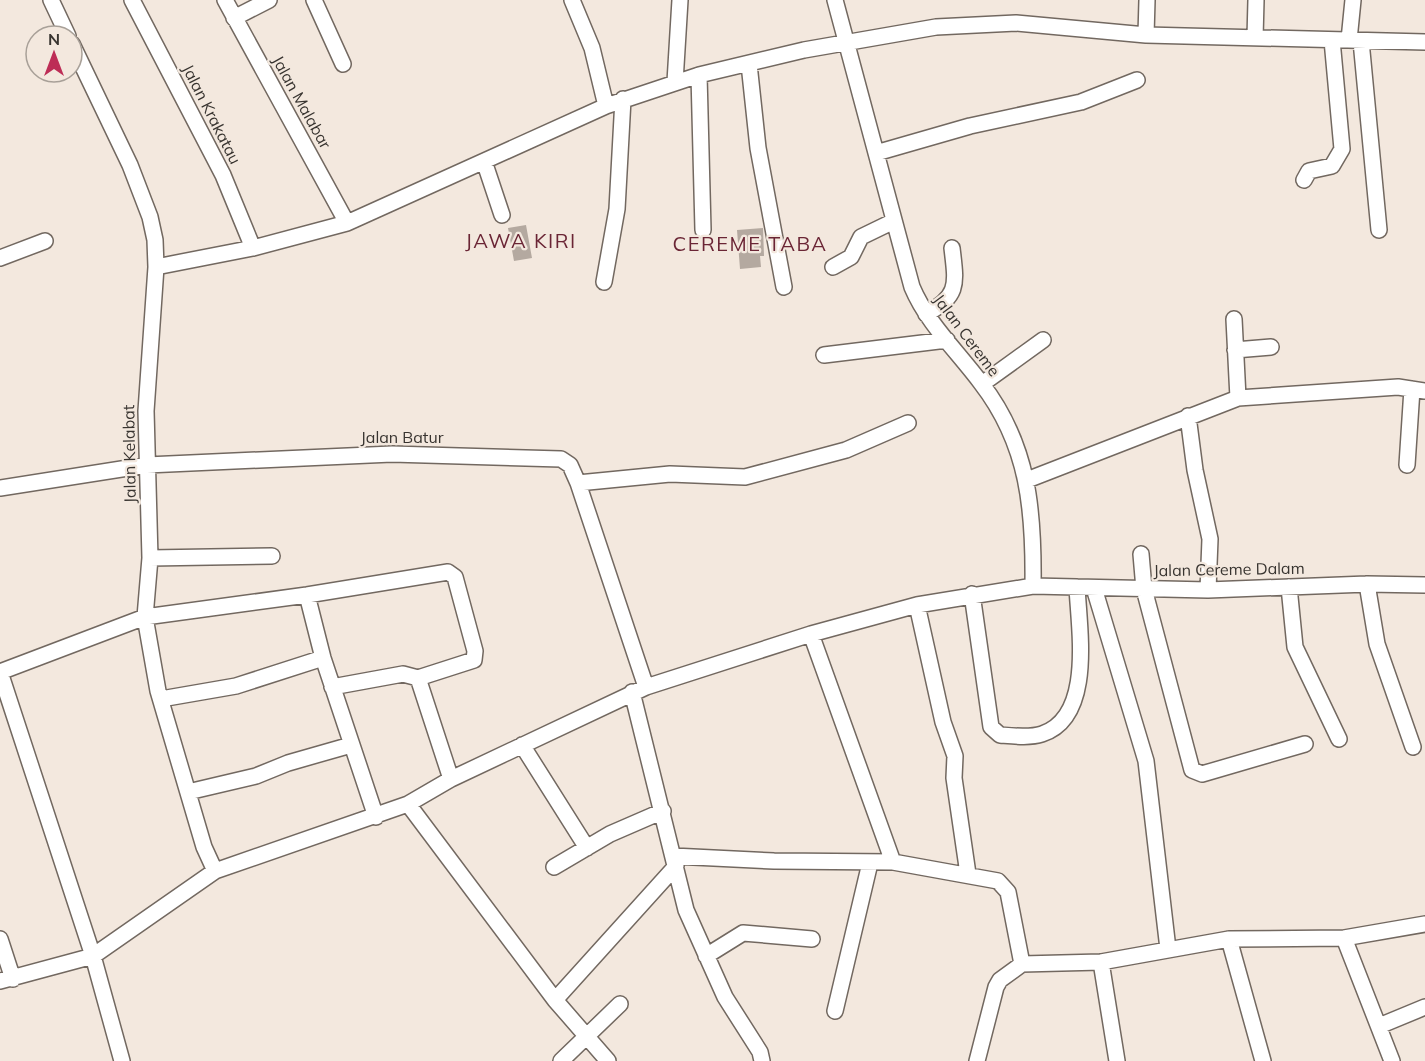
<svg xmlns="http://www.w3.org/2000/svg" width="1425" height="1061" font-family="Mulish,sans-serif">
	<rect width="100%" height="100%" fill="#f3e8de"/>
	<path fill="#b4a9a0" d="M526,225L532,258L514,261L508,228Z
		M763,228L764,256H760L761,267L740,269L737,230Z"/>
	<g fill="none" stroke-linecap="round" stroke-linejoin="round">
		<defs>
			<path id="minor" d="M51,0L68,36
				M132,0L223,175L253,248
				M225,0L347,223
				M314,0L343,64
				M572,0L592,48L606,106
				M835,0L912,287C927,323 958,352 981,383C1029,445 1034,511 1033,586
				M234,18L269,0
				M1146,35L1147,0
				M1255,38L1256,0
				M1349,40L1353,0
				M1361,41L1379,230
				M72,44L130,165L150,217L155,240L156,267L146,411L150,558L145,617L158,691L204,847L215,871
				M749,64L758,148L784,287
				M699,75L703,230
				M675,82L680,0
				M876,153L970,126L1081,102L1137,80
				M484,161L502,215
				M1304,180L1309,171L1332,166L1342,149L1332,40
				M0,258L45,241
				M156,267L253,248L347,223L606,106L699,75L804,50L936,27L1016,23L1146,35L1425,42
				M833,267L851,257L861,237L894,221
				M604,282L617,209L623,99
				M926,314C960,296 956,283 952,248
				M1234,319L1238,398
				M1235,350L1271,347
				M824,355L947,340
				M982,384L1043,340
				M1188,416L1195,470L1210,539L1208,590
				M1407,465L1412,389
				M1027,480L1238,398L1398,387L1425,391
				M578,483L670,474L745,477L846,450L908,423
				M0,488L147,465L392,454L561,459L570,465L578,483L646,687
				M1141,554L1144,589L1192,770L1202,774L1305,744
				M150,558L272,556
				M1367,584L1377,644L1413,747
				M1289,587L1295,647L1339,739
				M1094,588L1146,761L1168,949
				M972,594L991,727L1000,735C1013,736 1030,738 1042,734C1094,717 1079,630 1077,587
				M307,595L323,658L376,817
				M917,605L943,722L955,756L954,778L968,874
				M811,634L893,862L998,881L1008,892L1022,964L1101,962L1229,939L1344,938L1425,924
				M0,672L145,617L307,595L448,572L455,577L475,651L474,660L418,678
				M0,672L93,956L122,1061
				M332,687L403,674L418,678L451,779
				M632,692L686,910L725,997L760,1052L762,1061
				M161,699L236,686L323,658
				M522,745L587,848
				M188,792L256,776L288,763L351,745
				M408,804L555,1000L608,1061
				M673,856L774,861L893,862
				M554,867L610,834L663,811
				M1344,938L1392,1061
				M0,939L13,979
				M1229,939L1263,1061
				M706,956L743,933L812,939
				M1101,962L1117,1061
				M0,981L93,956L215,871L408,804L451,779L646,687L811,634L917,605L1033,586L1208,590L1367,584L1425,585
				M555,1000L676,866
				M835,1011L870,863
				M1379,1026L1425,1007
				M561,1061L620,1004
				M977,1061L996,987L1000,980L1022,964"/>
		</defs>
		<use href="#minor" stroke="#726860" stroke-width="18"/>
		<use href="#minor" stroke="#fff" stroke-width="15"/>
	</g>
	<g text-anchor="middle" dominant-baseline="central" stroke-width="4.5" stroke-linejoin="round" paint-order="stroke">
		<g font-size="16" fill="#383430" stroke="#f3e8de">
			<text transform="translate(302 102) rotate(61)">Jalan Malabar</text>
			<text transform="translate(212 114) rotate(63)">Jalan Krakatau</text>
			<text transform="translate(967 335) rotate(53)">Jalan Cereme</text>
			<text x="402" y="437">Jalan Batur</text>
			<text transform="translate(129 454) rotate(-91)">Jalan Kelabat</text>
			<text transform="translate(1229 569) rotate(-1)">Jalan Cereme Dalam</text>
		</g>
		<g font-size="20" letter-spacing="1.5" fill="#6a2535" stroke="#f3e8de">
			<text x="521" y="240">JAWA KIRI</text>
			<text x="750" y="243">CEREME TABA</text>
		</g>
	</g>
	<g transform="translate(54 54)"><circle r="28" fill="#f3e8de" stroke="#a8a098" stroke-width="1.5"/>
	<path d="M0-4.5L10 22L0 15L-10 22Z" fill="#bd2d56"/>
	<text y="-9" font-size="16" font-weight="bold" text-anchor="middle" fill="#383430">N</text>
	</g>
</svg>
